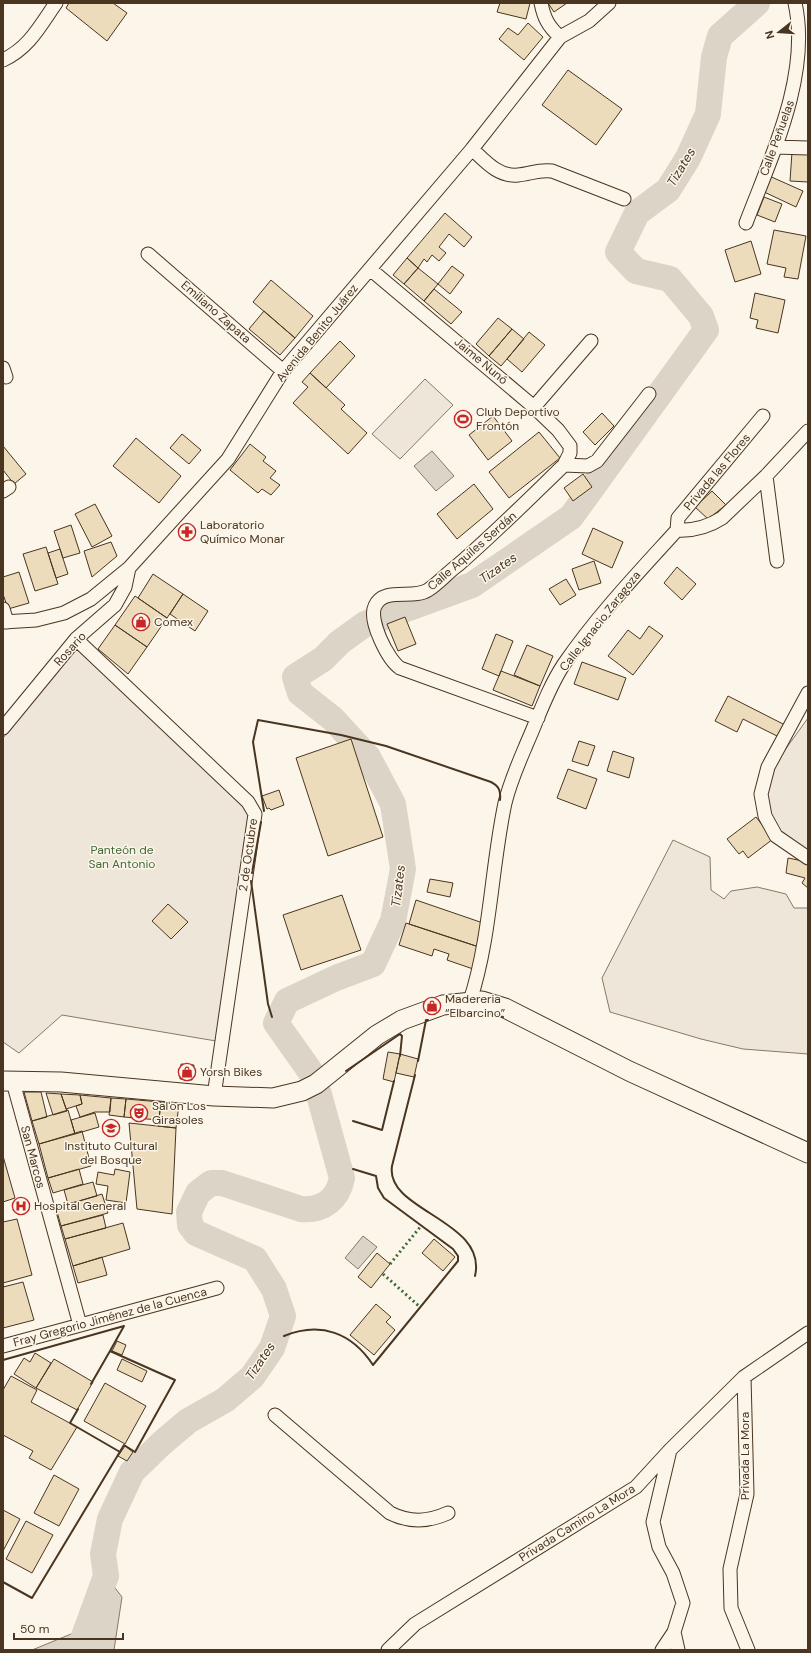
<svg xmlns="http://www.w3.org/2000/svg" width="811" height="1653" font-family="'DM Sans',sans-serif">
	<rect width="100%" height="100%" fill="#fbf6e9"/>
	<path fill="#ede6d9" stroke="#887966" d="M425,379L453,405L400,459L372,434Z
		M78,647L249,812L216,1041L62,1015L19,1053L3,1042V738Z
		M808,718V853L779,833L773,823L768,803L767,784L777,761Z
		M673,840L710,857L711,890L724,899L731,891L757,887L786,894L794,908H808V1054L743,1049L701,1039L610,1012L602,978Z"/>
	<path fill="#dcd4c6" stroke="#887966" d="M432,451L454,476L436,491L414,466Z
		M363,1236L377,1247L358,1269L345,1258Z
		M106,1576L122,1597L114,1650H32L93,1625Z"/>
	<g fill="none" stroke-linecap="round" stroke-linejoin="round">
		<path stroke="#dcd4c6" stroke-width="26" d="M310,1071L276,1023L287,1001L336,978L373,964L393,921L403,869L393,804L368,757L333,719L300,693L295,677L323,659L340,642L365,624L472,585L571,517L706,330L701,316L670,279L636,271L618,252L637,213L668,190L688,158L708,114L714,57L720,36L757,3
			M79,1650L106,1576L103,1554L110,1519L132,1472L162,1443L188,1421L225,1400L252,1377L272,1348L283,1316L274,1289L255,1259L196,1233L190,1225L189,1212L198,1193L211,1183H222L301,1209C323,1211 338,1199 342,1178L318,1091"/>
	</g>
	<path fill="#ecdcbc" stroke="#4a3520" d="M69,3H113L127,13L107,41L66,8Z
		M500,3H530L526,19L497,12Z
		M548,3H567L554,12Z
		M528,23L543,37L524,60L499,39L508,28L518,35Z
		M568,70L622,109L596,145L542,105Z
		M792,152L808,153V182L790,181Z
		M767,175L803,191L796,207L760,190Z
		M764,197L782,204L775,222L757,215Z
		M445,213L472,237L464,247L449,234L439,247L446,253L439,261L432,255L427,262L424,259L418,268L407,258Z
		M774,230L806,236L798,279L784,277L786,268L767,264Z
		M751,241L761,274L735,282L725,250Z
		M407,258L418,268L404,284L393,275Z
		M452,266L464,275L450,294L438,284Z
		M418,268L438,284L424,301L404,284Z
		M271,280L313,316L295,338L253,302Z
		M434,289L462,312L451,324L424,301Z
		M755,293L785,300L778,333L756,328L758,320L750,318Z
		M264,311L295,338L280,355L249,329Z
		M498,318L512,329L489,356L476,344Z
		M512,329L524,339L501,366L489,356Z
		M529,332L545,345L522,372L507,359Z
		M340,341L355,356L326,388L310,373Z
		M310,373L345,405L341,409L367,433L348,454L293,403L308,387L302,382Z
		M602,413L614,426L595,445L583,432Z
		M493,416L512,441L488,460L469,435Z
		M539,432L560,458L509,498L489,472Z
		M182,434L201,450L189,464L170,448Z
		M136,438L181,476L159,503L113,466Z
		M250,444L266,457L263,461L276,471L270,478L280,485L271,495L262,489L258,493L230,470Z
		M3,446L26,474L14,484L3,470Z
		M583,474L592,487L573,501L564,488Z
		M474,484L493,509L457,539L437,514Z
		M712,491L726,505L708,519L695,507Z
		M95,504L112,536L92,547L75,514Z
		M71,525L80,553L63,558L54,531Z
		M593,528L623,542L612,568L582,554Z
		M111,542L117,556L92,577L84,551Z
		M46,547L58,584L35,591L23,554Z
		M60,549L68,574L56,578L48,553Z
		M594,561L601,583L579,590L572,569Z
		M677,567L696,584L682,600L664,583Z
		M19,572L29,603L8,609L3,594V577Z
		M153,574L183,594L167,618L138,598Z
		M566,579L576,595L560,605L549,589Z
		M183,594L208,611L195,631L170,614Z
		M135,596L167,618L147,647L115,625Z
		M405,617L416,644L398,651L387,624Z
		M115,625L147,647L128,674L98,649Z
		M649,626L663,636L633,675L608,656L628,630L640,639Z
		M496,634L513,641L499,676L482,669Z
		M527,645L553,656L540,686L514,675Z
		M582,662L626,678L618,700L574,684Z
		M501,671L540,686L532,706L493,690Z
		M728,696L785,725L779,737L743,719L737,732L715,721Z
		M351,739L383,837L328,856L296,758Z
		M579,741L595,746L588,766L572,761Z
		M613,751L634,758L629,778L607,771Z
		M568,769L597,779L586,809L557,798Z
		M279,790L284,805L271,810L269,808L267,809L262,796Z
		M756,817L773,839L748,858L743,851L739,854L727,839Z
		M788,858L808,862V888L802,883L805,878L786,873Z
		M430,879L453,883L450,897L427,892Z
		M342,895L361,950L301,970L283,915Z
		M416,900L483,923L479,947L409,924Z
		M168,904L188,922L171,939L152,921Z
		M406,923L479,947L476,970L447,960L449,954L434,949L432,956L399,945Z
		M388,1052L400,1054L394,1082L383,1079Z
		M400,1054L418,1059L414,1077L396,1073Z
		M181,1064L194,1065L192,1080L180,1079Z
		M24,1092H41L47,1117L32,1121Z
		M46,1093L61,1094L67,1111L53,1115Z
		M61,1094L80,1095L82,1104L66,1109Z
		M80,1095L111,1098L110,1112H95L80,1117L76,1106L82,1104Z
		M111,1098L126,1099L124,1117L109,1115Z
		M126,1099L161,1102L159,1120L124,1117Z
		M161,1102L179,1104L176,1128L158,1126Z
		M68,1110L75,1134L39,1144L32,1121Z
		M95,1113L99,1127L75,1134L71,1120Z
		M129,1123L176,1128L172,1214L137,1209Z
		M82,1131L91,1166L48,1178L39,1144Z
		M3,1156L15,1198L3,1202Z
		M79,1169L83,1184L53,1193L48,1178Z
		M115,1169L130,1172L126,1203L106,1200L108,1186L96,1184L98,1172L114,1175Z
		M93,1182L97,1196L68,1204L64,1190Z
		M102,1194L108,1213L61,1226L56,1208Z
		M103,1215L106,1228L65,1239L61,1226Z
		M17,1219L32,1275L3,1283V1222Z
		M123,1223L130,1249L73,1266L65,1239Z
		M434,1239L455,1257L443,1271L422,1253Z
		M377,1253L390,1264L371,1288L358,1277Z
		M102,1257L107,1275L78,1283L73,1266Z
		M23,1282L34,1320L3,1328V1287Z
		M376,1304L391,1317L386,1322L395,1330L374,1355L350,1335Z
		M117,1341L126,1345L122,1355L112,1351Z
		M35,1353L51,1363L36,1388L14,1374L24,1358L30,1362Z
		M54,1359L93,1382L77,1410L36,1388Z
		M122,1359L147,1371L142,1382L117,1370Z
		M11,1376L37,1390L31,1402L77,1427L51,1470L29,1458L33,1451L3,1435V1390Z
		M105,1383L146,1406L125,1444L84,1421Z
		M125,1446L133,1452L127,1461L118,1456Z
		M54,1475L79,1489L59,1526L34,1513Z
		M3,1510L20,1519L3,1551Z
		M26,1521L53,1535L32,1573L6,1559Z"/>
	<g fill="none" stroke-linecap="round" stroke-linejoin="round">
		<defs>
			<path id="minor" d="M541,3C544,18 548,26 560,37
				M3,60C29,48 40,26 56,3
				M775,147L808,148
				M472,149C485,161 498,177 518,175C530,174 539,169 552,171L624,199
				M746,223C771,157 811,75 795,3
				M148,254L283,371
				M370,269L534,407L558,430L570,446V453L564,465C529,499 495,533 458,565C447,573 439,583 428,590C413,600 384,586 375,606C368,620 388,660 400,668L538,718
				M3,368L6,377
				M534,407L591,341
				M564,465L588,466L597,461L649,394
				M766,476L777,561
				M3,491L9,487
				M677,530L678,518L763,416
				M3,609L7,622
				M3,622L36,620L64,613L91,599L129,568L228,459L283,371L472,149L560,37L589,21L609,3
				M76,639L248,802L255,814L214,1096
				M808,693L768,767L761,794L765,816L776,836L808,858
				M3,728L76,639L115,605L125,587L129,568
				M470,1001C491,936 491,869 505,803C510,782 519,762 527,743C539,716 548,688 564,664C597,616 638,573 677,530C694,531 708,527 722,518L766,476L808,431
				M13,1082L80,1325
				M3,1346L217,1288
				M744,1377L747,1494L730,1569L731,1608L748,1650
				M275,1415L390,1513C410,1523 428,1522 448,1513
				M674,1632L678,1650
				M388,1650L415,1624L636,1487L670,1450L744,1377L808,1333
				M662,1650L674,1632L683,1603L673,1573L659,1547L653,1522L670,1450"/>
			<path id="secondary" d="M3,1081L61,1082L214,1096L273,1098L302,1091L316,1084L377,1035L402,1020L443,1005L482,1001L505,1008L629,1071L808,1153"/>
		</defs>
		<use href="#minor" stroke="#4a3520" stroke-width="15"/>
		<use href="#secondary" stroke="#4a3520" stroke-width="21"/>
		<use href="#minor" stroke="#fbf6e9" stroke-width="13"/>
		<use href="#secondary" stroke="#fbf6e9" stroke-width="19"/>
		<path stroke="#436837" stroke-width="3" stroke-dasharray="2 3" stroke-linecap="butt" d="M390,1264L421,1226
			M383,1274L420,1307"/>
		<path stroke="#4a3520" stroke-width="2" d="M264,811L253,742L258,720L341,735L386,746L491,782C499,786 501,791 500,800
			M252,873L261,822
			M251,881L268,1004L272,1017
			M486,1012L503,1017
			M418,1061L426,1020H428
			M346,1071L400,1034L402,1036L400,1056
			M415,1075L392,1166C385,1211 488,1220 475,1276
			M353,1121L382,1130L394,1081
			M284,1336C321,1321 352,1333 373,1365L458,1261V1256L453,1249L384,1198L378,1188L376,1176L353,1169
			M3,1360L124,1326
			M91,1384L110,1351
			M78,1409L70,1423L120,1452
			M3,1582L32,1598L124,1445L135,1452L175,1380L110,1351L124,1326"/>
	</g>
	<defs>
		<symbol id="stadium-ring" viewBox="-11 -11 22 22"><circle r="9.5" fill="#fbf6e9" stroke="#c62828" stroke-width="1.5"/><path d="M0-5a6.5 5 0 1 0 0 10a6.5 5 0 1 0 0-10ZM-3.5-1.8h7v3.6h-7Z" fill="#c62828"/></symbol>
		<symbol id="pharmacy-ring" viewBox="-11 -11 22 22"><circle r="9.5" fill="#fbf6e9" stroke="#c62828" stroke-width="1.5"/><path d="M-2-6h4v4h4v4h-4v4h-4v-4h-4v-4h4Z" fill="#c62828"/></symbol>
		<symbol id="shop-ring" viewBox="-11 -11 22 22"><circle r="9.5" fill="#fbf6e9" stroke="#c62828" stroke-width="1.5"/><path d="M-5-2.5h2.3a2.7 3.5 0 0 1 5.4 0H5L5.5 6h-11ZM-1.5-2.5h3a1.5 2.3 0 0 0-3 0Z" fill="#c62828"/></symbol>
		<symbol id="theatre-ring" viewBox="-11 -11 22 22"><circle r="9.5" fill="#fbf6e9" stroke="#c62828" stroke-width="1.5"/><path d="M-5-5.5Q0-4 5-5.5V0Q5 5 0 6Q-5 5-5 0ZM-3.3-2.5H-1v1.5H-3.3ZM1-2.5H3.3v1.5H1ZM-2.8 1Q0 5.5 2.8 1Z" fill="#c62828"/></symbol>
		<symbol id="school-ring" viewBox="-11 -11 22 22"><circle r="9.5" fill="#fbf6e9" stroke="#c62828" stroke-width="1.5"/><path d="M0-5L7-2L0 1L-7-2ZM-4 1L0 2.5L4 1V4Q0 6-4 4Z" fill="#c62828"/></symbol>
		<symbol id="hospital-ring" viewBox="-11 -11 22 22"><circle r="9.5" fill="#fbf6e9" stroke="#c62828" stroke-width="1.5"/><path d="M-5-5h3v3.5h4V-5h3V5h-3V1.5h-4V5h-3Z" fill="#c62828"/></symbol>
	</defs>
	<g fill-rule="evenodd">
		<use href="#stadium-ring" x="453" y="409" width="20" height="20"/>
		<use href="#pharmacy-ring" x="177" y="522" width="20" height="20"/>
		<use href="#shop-ring" x="131" y="612" width="20" height="20"/>
		<use href="#shop-ring" x="422" y="996" width="20" height="20"/>
		<use href="#shop-ring" x="177" y="1062" width="20" height="20"/>
		<use href="#theatre-ring" x="129" y="1103" width="20" height="20"/>
		<use href="#school-ring" x="101" y="1118" width="20" height="20"/>
		<use href="#hospital-ring" x="11" y="1196" width="20" height="20"/>
	</g>
	<g text-anchor="middle" dominant-baseline="central" stroke-width="3" stroke-linejoin="round" paint-order="stroke">
		<g font-size="12" fill="#4a3520" stroke="#fbf6e9">
			<text transform="translate(777 138) rotate(-70)">Calle Peñuelas</text>
			<text transform="translate(216 312) rotate(41)">Emiliano Zapata</text>
			<text transform="translate(317 333) rotate(-51)">Avenida Benito Juárez</text>
			<text transform="translate(481 361) rotate(40)">Jaime Nunó</text>
			<text transform="translate(717 472) rotate(-50)">Privada las Flores</text>
			<text transform="translate(472 551) rotate(-41)">Calle Aquiles Serdán</text>
			<text transform="translate(600 621) rotate(-52)">Calle Ignacio Zaragoza</text>
			<text transform="translate(70 649) rotate(-48)">Rosario</text>
			<text transform="translate(248 855) rotate(-82)">2 de Octubre</text>
			<text transform="translate(33 1157) rotate(75)">San Marcos</text>
			<text transform="translate(110 1317) rotate(-15)">Fray Gregorio Jiménez de la Cuenca</text>
			<text transform="translate(745 1456) rotate(-90)">Privada La Mora</text>
			<text transform="translate(577 1523) rotate(-32)">Privada Camino La Mora</text>
		</g>
		<g font-size="12" fill="#4a3520" stroke="#fbf6e9" text-anchor="start">
			<text x="476" y="412">Club Deportivo<tspan x="476" dy="14">Frontón</tspan></text>
			<text x="200" y="525">Laboratorio<tspan x="200" dy="14">Químico Monar</tspan></text>
			<text x="154" y="622">Comex</text>
			<text x="445" y="999">Madereria<tspan x="445" dy="14">“Elbarcino”</tspan></text>
			<text x="200" y="1072">Yorsh Bikes</text>
			<text x="152" y="1106">Sal'on Los<tspan x="152" dy="14">Girasoles</tspan></text>
			<text x="111" y="1146" text-anchor="middle">Instituto Cultural<tspan x="111" dy="14">del Bosque</tspan></text>
			<text x="34" y="1206">Hospital General</text>
		</g>
		<g font-size="12" fill="#436837" stroke="#fbf6e9">
			<text x="122" y="850">Panteón de<tspan x="122" dy="14">San Antonio</tspan></text>
		</g>
		<g font-size="13" font-style="italic" fill="#4a3520" stroke="#fbf6e9">
			<text transform="translate(681 167) rotate(-59)">Tizates</text>
			<text transform="translate(498 568) rotate(-35)">Tizates</text>
			<text transform="translate(398 886) rotate(-83)">Tizates</text>
			<text transform="translate(260 1361) rotate(-56)">Tizates</text>
		</g>
	</g>
	<rect width="811" height="1653" fill="none" stroke="#4a3520" stroke-width="8"/>
	<g transform="translate(779 32) rotate(253)" stroke="#fbf6e9" stroke-width="3" paint-order="stroke">
	<path d="M0-3L7 15L0 10L-7 15Z" fill="#4a3520"/>
	<text y="-6" font-size="11" font-weight="bold" text-anchor="middle" fill="#4a3520">N</text>
	</g>
	<path d="M14 1633v6h109v-6" fill="none" stroke="#4a3520" stroke-width="2"/>
	<text x="20" y="1633" font-size="12" fill="#4a3520" stroke="#fbf6e9" stroke-width="3" paint-order="stroke">50 m</text>
</svg>
